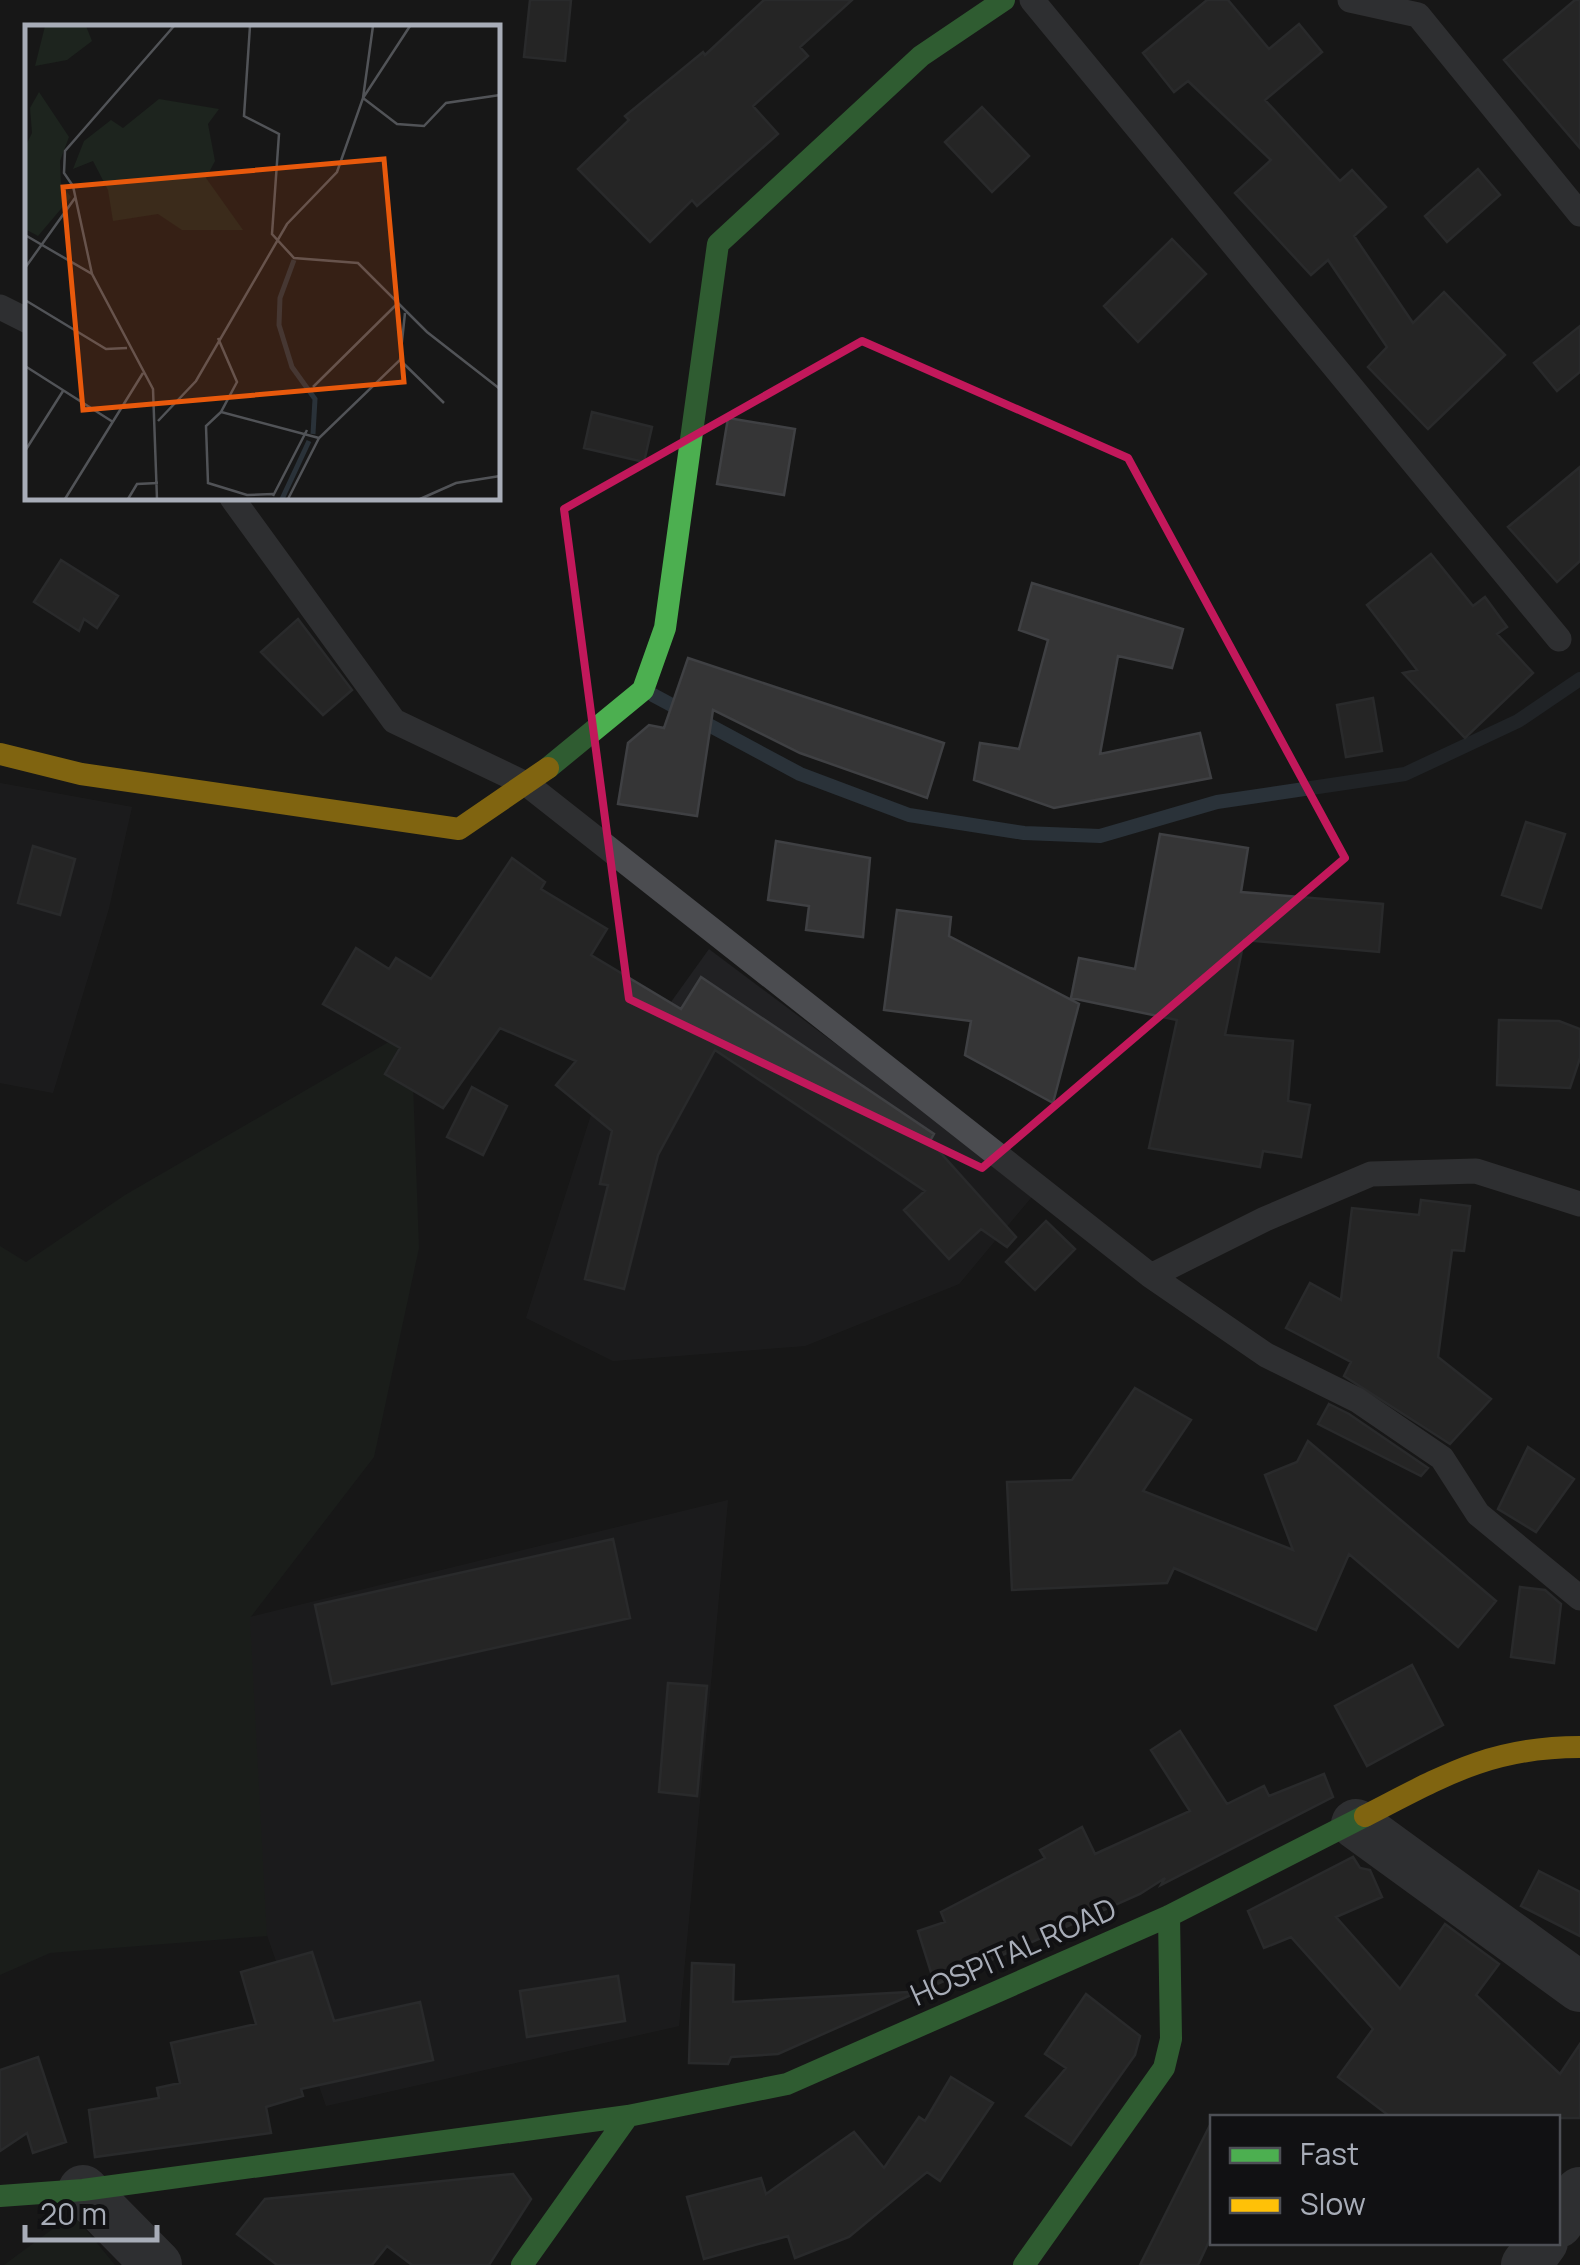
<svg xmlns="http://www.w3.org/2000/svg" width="1580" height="2265" font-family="Manrope,sans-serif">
	<rect width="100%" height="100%" fill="#171717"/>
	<path fill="#212123" d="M0,783L132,807L109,908L53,1093L0,1083Z
		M709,949L1035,1193L959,1284L805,1346L613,1361L526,1318L592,1112Z
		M728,1500L679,2026L326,2106L227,1819L250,1617Z"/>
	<path fill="#1d241e" d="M411,1029L419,1248L374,1457L250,1618L267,1936L50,1953L0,1975V1246L26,1262L125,1195Z
		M73,2214L115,2265H4Z"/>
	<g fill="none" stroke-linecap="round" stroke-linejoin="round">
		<path stroke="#2a3239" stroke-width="14" d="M653,695L800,774L909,815L1024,833L1100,836L1217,802L1405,774L1518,721L1580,679"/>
	</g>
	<path fill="#353536" stroke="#3f4043" stroke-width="2.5" d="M530,0H571L565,61L524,57Z
		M764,0H852L800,47L808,56L753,106L778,134L697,206L692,200L650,242L578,169L629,120L625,116L703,52L705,55Z
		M1207,0H1228L1269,49L1299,24L1322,52L1265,100L1340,181L1352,170L1386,207L1354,236L1413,323L1444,292L1505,355L1428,429L1368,367L1387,347L1328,260L1311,275L1235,193L1271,160L1188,81L1174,92L1143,53Z
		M1575,0H1580V148L1504,60Z
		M982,107L1029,156L992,192L945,142Z
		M1478,169L1500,195L1447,242L1425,216Z
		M1172,239L1206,274L1138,342L1104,306Z
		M1580,326V372L1557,391L1534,363Z
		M592,412L652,427L644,462L584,448Z
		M728,418L795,429L784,495L717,484Z
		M1580,467V561L1557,582L1508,527Z
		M1431,554L1473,606L1485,597L1507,627L1497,634L1533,673L1465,738L1403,673L1417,670L1367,605Z
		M61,560L118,596L97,628L84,619L79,631L34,602Z
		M1032,583L1183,629L1172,668L1118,656L1100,754L1200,733L1211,778L1054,808L974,780L980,743L1019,749L1048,640L1019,630Z
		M298,619L352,690L323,715L261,652Z
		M688,658L944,743L927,798L800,753L713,710L697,816L618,804L628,743L649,725L664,728Z
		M1373,698L1382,751L1346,757L1337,705Z
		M1526,822L1565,834L1541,908L1502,895Z
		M1160,834L1248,848L1241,892L1383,904L1379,952L1244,940L1225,1035L1293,1041L1288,1101L1310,1105L1301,1157L1263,1151L1260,1167L1149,1148L1177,1020L1071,998L1079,958L1135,969Z
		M776,841L870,858L863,937L806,930L809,906L768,900Z
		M33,846L75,859L60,915L18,903Z
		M512,858L545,882L541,889L607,929L591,955L681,1009L701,977L934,1134L930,1141L1016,1237L1007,1247L981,1229L949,1259L904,1210L925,1191L715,1050L658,1155L624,1289L585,1279L608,1185L600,1184L612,1131L556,1085L576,1061L500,1028L443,1108L385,1074L400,1048L323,1004L356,948L389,969L396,958L431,979Z
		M897,910L951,917L949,936L1079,1004L1053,1103L965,1055L971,1021L884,1010Z
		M1499,1020L1559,1021L1580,1029V1058L1570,1088L1497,1085Z
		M472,1087L507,1106L483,1155L447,1137Z
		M1421,1200L1470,1206L1464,1251L1452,1250L1438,1357L1491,1399L1450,1444L1344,1376L1351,1362L1286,1328L1310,1283L1341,1300L1352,1208L1419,1215Z
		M1046,1221L1075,1249L1035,1290L1006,1262Z
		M1135,1388L1191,1420L1143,1491L1293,1550L1265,1475L1297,1462L1308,1441L1496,1601L1458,1647L1349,1554L1316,1630L1174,1568L1167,1583L1012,1590L1007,1482L1072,1480Z
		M1329,1404L1349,1414L1428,1468L1421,1476L1318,1424Z
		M1528,1447L1574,1479L1536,1532L1498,1509Z
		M613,1539L630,1618L332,1684L315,1605Z
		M1520,1587L1545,1590L1561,1604L1554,1663L1511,1657Z
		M1412,1665L1443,1725L1367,1766L1335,1706Z
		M668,1683L707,1686L697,1796L659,1792Z
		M1180,1731L1227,1804L1264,1786L1269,1796L1324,1774L1333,1797L1161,1885L1165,1878L1140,1894L935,1985L918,1931L945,1922L941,1912L1045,1858L1040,1850L1082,1827L1095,1854L1190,1811L1151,1750Z
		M1353,1857L1360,1868L1370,1870L1382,1897L1336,1917L1400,1989L1445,1924L1499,1964L1476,1995L1560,2074L1580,2044V2118H1392L1338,2077L1373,2029L1291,1937L1264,1948L1248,1911Z
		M1539,1871L1580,1892V1936L1521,1906Z
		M312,1952L334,2021L420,2002L433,2060L301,2089L303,2096L266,2107L271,2133L95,2157L89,2110L159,2098L157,2088L180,2083L171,2043L256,2024L241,1972Z
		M692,1963L734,1965L733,2002L908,1992L911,1995L778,2054L731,2057L728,2064L689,2063Z
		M618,1976L625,2021L527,2037L520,1991Z
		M1086,1994L1140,2036L1135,2055L1071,2145L1026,2116L1066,2068L1045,2054Z
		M38,2057L66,2142L33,2153L27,2133L0,2151V2070Z
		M951,2077L993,2103L940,2181L927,2172L849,2237L795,2258L788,2236L704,2259L687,2197L761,2178L766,2194L854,2132L884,2168L919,2117L925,2121Z
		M1212,2121V2235L1198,2265H1140Z
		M513,2174L531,2199L489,2265H412L387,2246L372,2265H277L237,2234L265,2199Z"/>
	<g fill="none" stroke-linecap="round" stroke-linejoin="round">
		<path stroke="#4b4c50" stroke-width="25" d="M1032,0L1559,639
			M1350,0L1418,15L1580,214
			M0,307L28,321
			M232,498L394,721L528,785L1151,1276L1266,1355L1357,1400L1442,1458L1478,1514L1580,1598
			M1151,1276L1265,1219L1371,1174L1476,1171L1580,1204"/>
		<path stroke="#4b4c50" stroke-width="50" d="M1356,1824L1580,1987
			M83,2190L157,2265
			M1558,2223L1580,2192
			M1526,2265L1543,2242"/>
		<path stroke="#4caf50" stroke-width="22" d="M548,768L643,690L665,628L718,244L921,56L1004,0
			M0,2196L83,2190L628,2116
			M522,2265L628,2116L787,2084L1169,1916L1365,1816
			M1024,2265L1164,2068L1171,2039L1169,1916"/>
		<path stroke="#ffc107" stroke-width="22" d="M0,754L81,774L459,829L548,768
			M1365,1816C1443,1776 1490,1747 1580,1747"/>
	</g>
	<path d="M0 0H1580V2265H0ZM862,341L1128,458L1345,858L982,1168L629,999L564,509Z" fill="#171717" fill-opacity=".55" fill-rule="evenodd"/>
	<path fill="none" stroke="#c2185b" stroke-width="8" stroke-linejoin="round" d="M862,341L1128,458L1345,858L982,1168L629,999L564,509Z"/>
	<g text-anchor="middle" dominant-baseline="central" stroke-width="8" stroke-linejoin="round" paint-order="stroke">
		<g font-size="30" fill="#a8adb8" stroke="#111113">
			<text transform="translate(1013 1951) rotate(-24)">HOSPITAL ROAD</text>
		</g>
	</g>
	<g transform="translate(25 25)">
		<rect width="475" height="475" fill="#171717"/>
		<path d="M20,1H61L67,16L42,35L10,41ZM14,67L44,112L35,136L36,159L46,172L13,211L0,204V122L7,108L5,83ZM134,74L194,84L183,99L190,136L181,153L218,205H157L133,189L88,196L83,165L68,136L48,144L59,116L86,95L98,103Z" fill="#1d241e"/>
		<path fill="none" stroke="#2a3239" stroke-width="5" d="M269,235L255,273L254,300L267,342L290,374L288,409M257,474L284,416"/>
		<path fill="none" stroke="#515357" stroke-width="2.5" d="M225,1L219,91L254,109L247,209L269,233L333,238L402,307L475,364M348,1L338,73L372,99L399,101L421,78L475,70M0,210L67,249L128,364L132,474M0,243L50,173M67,249L48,161L39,148L40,126L149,1M0,275L81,324L102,323M193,313L212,357L196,387L294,413M375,335L419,378M0,341L88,397M288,362L373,278M196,387L181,401L183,458L222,470L248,469M133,396L171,356L262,199L312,147L338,73L385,1M0,426L38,366M248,471L282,405M40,474L118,348M103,474L112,459L133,458M263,474L294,413L375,335L380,288M395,474L431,458L475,451"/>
		<path fill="#e8590c" fill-opacity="0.15" stroke="#e8590c" stroke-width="5" d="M359,134L379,357L58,385L38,162Z"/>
		<rect width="475" height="475" fill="none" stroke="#a8adb8" stroke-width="5"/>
	</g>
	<rect x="1210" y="2115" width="350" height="130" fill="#111113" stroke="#4d4f55" stroke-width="2.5"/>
	<rect x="1230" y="2148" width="50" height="15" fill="#4caf50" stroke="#4d4f55" stroke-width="2.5"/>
	<text x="1300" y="2165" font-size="30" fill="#a8adb8">Fast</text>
	<rect x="1230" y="2198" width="50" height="15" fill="#ffc107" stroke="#4d4f55" stroke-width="2.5"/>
	<text x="1300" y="2215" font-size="30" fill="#a8adb8">Slow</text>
	<path d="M25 2225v15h132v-15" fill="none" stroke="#a8adb8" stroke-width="5"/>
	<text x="40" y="2225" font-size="30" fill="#a8adb8" stroke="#111113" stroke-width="8" paint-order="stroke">20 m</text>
</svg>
